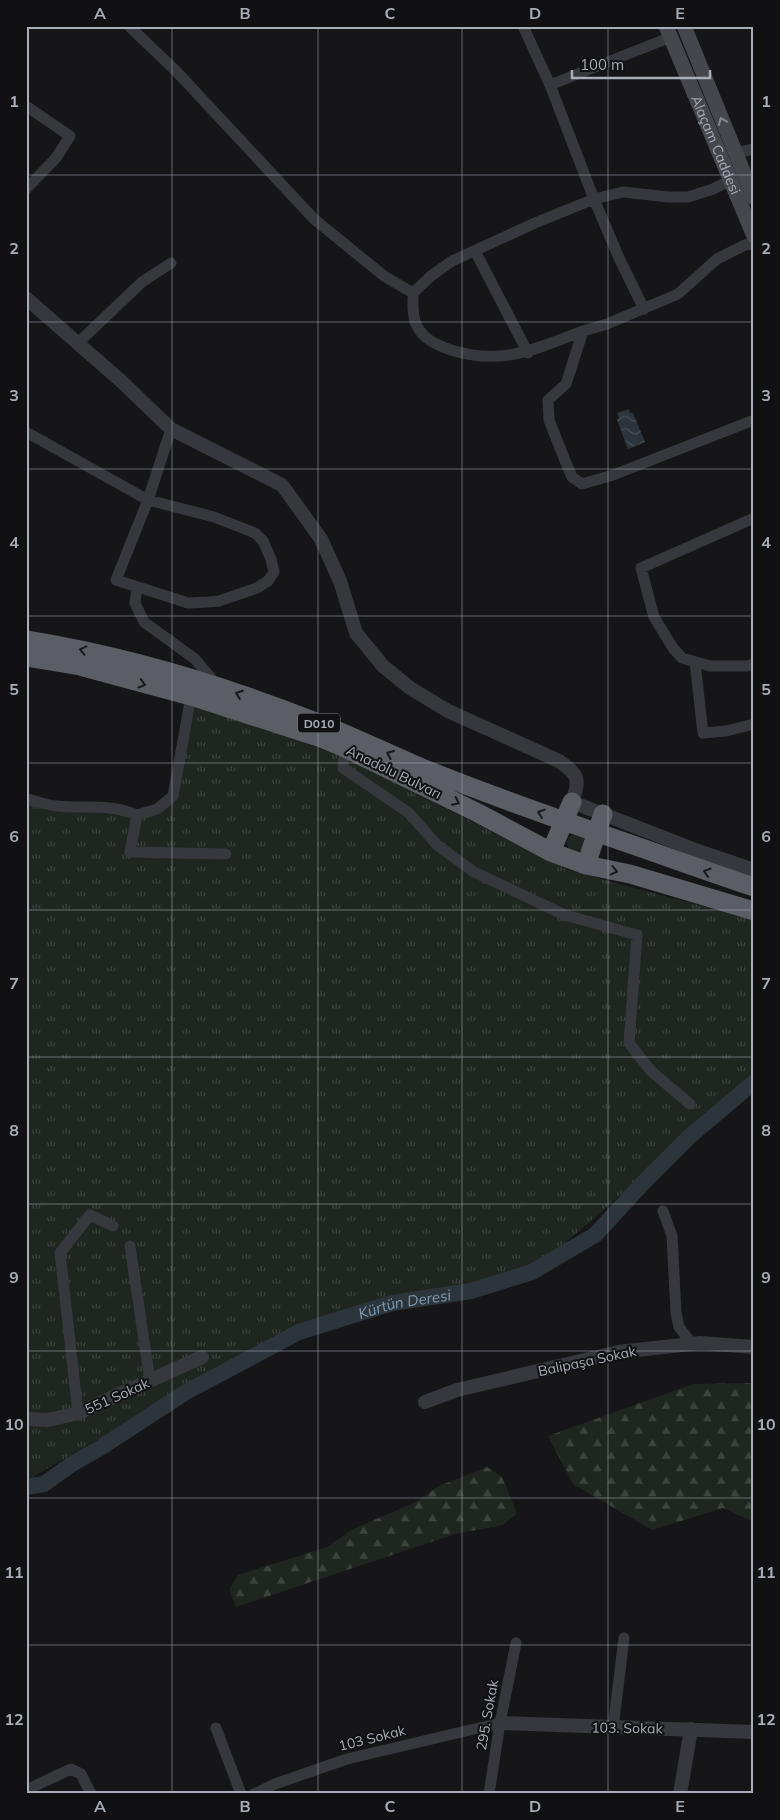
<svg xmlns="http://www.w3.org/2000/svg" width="780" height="1820" font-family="Mulish,sans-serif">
	<defs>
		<pattern id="grass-tufts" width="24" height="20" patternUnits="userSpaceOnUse" patternTransform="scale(1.25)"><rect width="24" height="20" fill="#1e261f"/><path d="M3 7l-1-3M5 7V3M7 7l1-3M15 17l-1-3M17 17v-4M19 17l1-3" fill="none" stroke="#3c433d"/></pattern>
		<pattern id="forest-firs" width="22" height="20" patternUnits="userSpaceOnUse" patternTransform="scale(1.25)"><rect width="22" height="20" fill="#1e261f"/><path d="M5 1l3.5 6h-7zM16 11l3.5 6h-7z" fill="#3c433d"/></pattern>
		<pattern id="water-waves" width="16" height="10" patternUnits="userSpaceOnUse" patternTransform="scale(1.25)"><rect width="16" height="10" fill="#2c353c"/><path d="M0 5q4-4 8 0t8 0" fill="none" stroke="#485056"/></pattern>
	</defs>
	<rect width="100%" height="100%" fill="#161618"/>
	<path fill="url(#grass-tufts)" d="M196,701L347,759L568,870L754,920V1079L532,1272L392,1303L299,1332L228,1364L26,1481V802L148,816L175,799Z
		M567 843a9 9 0 1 1 18 0a9 9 0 1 1-18 0Z"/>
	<path fill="url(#forest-firs)" d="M754,1383V1522L723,1508L652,1530L573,1484L548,1436L693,1384Z
		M487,1467L502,1477L517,1513L503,1525L455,1534L236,1607L229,1590L238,1575L327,1547L353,1529L416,1502L439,1486Z"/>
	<path fill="url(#water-waves)" d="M629,409L630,413H633L645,442L628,449L617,420L619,418L617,413Z"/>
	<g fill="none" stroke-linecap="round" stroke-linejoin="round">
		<path stroke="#2c353c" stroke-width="16" id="s1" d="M26,1487L44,1484L72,1464L100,1448L186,1392L299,1332L392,1303L471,1291L532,1272L595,1235L642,1184L689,1137L754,1082"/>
		<path stroke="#37383d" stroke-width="11" d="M129,26L176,71L314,219L384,276L413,293L431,276L452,261L535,223L594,199L619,258L644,309
			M523,26L550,85L594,199L623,192L668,197H688L713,189L731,180
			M550,85L671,37
			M26,106L70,136L56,158L26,189
			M735,153L754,149
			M754,244L745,245L717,259L678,294L607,324L583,331L566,384L548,400L549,420L566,463L572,477L582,484L613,475L754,420
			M475,251L528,353
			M413,293C413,303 412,317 417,326C424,340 437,345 451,350C502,366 536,349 583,331
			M78,343L142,282L171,263
			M26,432L148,500L214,517L255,533L263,541L271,559L274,572L268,581L257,588L219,601L208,602L188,603L116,580L148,500L171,429
			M754,518L641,568L654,617L673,648L682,658L710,666H747L754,664
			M137,587L135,603L144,622L195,659L216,684
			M695,662L703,733L726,731L754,724
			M345,748L343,768L409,813L437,845L474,872L565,915L637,935L629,1043L651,1071L690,1104
			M26,799C36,801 47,805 57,806C86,809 108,803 137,815L157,809L173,796L191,696
			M137,815L130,852L226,854
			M663,1211L672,1236L676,1313L679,1327L692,1344
			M130,1246L150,1381
			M78,1413L60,1253L90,1215L113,1226
			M216,1728L241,1794
			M613,1728L624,1638
			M26,1790L71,1769L81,1774L91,1794
			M254,1794L275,1784L347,1759L500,1723
			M489,1794L500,1723L516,1643"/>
		<path stroke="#37383d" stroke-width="14" d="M26,298L121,381L171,429L282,485L321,539L340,581L356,633L383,666L410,688L448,711L559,761C579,775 580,779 572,802L693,849L754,870
			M425,1402L457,1390L619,1352L700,1343L754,1347
			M26,1419L48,1420L78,1413L202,1357
			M500,1723L754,1732
			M680,1794L691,1729"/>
		<g stroke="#45474d" stroke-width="15">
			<path id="s2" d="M666,26L754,236"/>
			<path d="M684,26L754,198"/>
		</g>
		<path stroke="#5b5e65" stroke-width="19" d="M26,640C126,656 222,685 316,722C352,736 387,753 422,768C482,792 543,814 604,835C654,852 703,870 754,887
			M26,657L80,666L191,696L321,738L345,748L478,813L551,852L586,865L630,874L754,911
			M551,852L572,802
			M586,865L603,814"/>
	</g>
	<defs><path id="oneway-chevron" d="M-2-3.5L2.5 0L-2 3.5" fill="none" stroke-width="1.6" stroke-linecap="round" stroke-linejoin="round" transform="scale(1.25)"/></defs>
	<use stroke="#858993" href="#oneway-chevron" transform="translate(722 121) rotate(-112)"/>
	<g stroke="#18191b">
		<use href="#oneway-chevron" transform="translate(83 650) rotate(-167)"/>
		<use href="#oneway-chevron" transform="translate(142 684) rotate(16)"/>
		<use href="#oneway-chevron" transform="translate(239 694) rotate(-160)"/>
		<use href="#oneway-chevron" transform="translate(390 754) rotate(-157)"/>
		<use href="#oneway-chevron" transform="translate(456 802) rotate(26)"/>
		<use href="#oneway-chevron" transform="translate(541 813) rotate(-161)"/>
		<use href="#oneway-chevron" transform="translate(614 871) rotate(13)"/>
		<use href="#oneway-chevron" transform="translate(707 872) rotate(-162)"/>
	</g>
	<path fill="none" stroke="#a8adb8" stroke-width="1" stroke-opacity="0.55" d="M172,26V1794M318,26V1794M462,26V1794M608,26V1794M26,175H754M26,322H754M26,469H754M26,616H754M26,763H754M26,910H754M26,1057H754M26,1204H754M26,1351H754M26,1498H754M26,1645H754"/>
	<g text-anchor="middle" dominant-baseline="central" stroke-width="4" stroke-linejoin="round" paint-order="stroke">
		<rect fill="#111113" stroke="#7b7e86" stroke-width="1" x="298" y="713.5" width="42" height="19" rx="4"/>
		<g font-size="12" font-weight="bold" fill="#a8adb8">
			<text x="319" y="723">D010</text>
		</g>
		<g font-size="14" fill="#a8adb8" stroke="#111113">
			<text stroke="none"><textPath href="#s2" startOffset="129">Alaçam Caddesi</textPath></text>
			<text transform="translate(394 772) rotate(26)">Anadolu Bulvarı</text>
			<text transform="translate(587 1361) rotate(-12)">Balipaşa Sokak</text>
			<text transform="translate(117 1396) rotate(-24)">551 Sokak</text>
			<text transform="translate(487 1715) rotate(-80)">295. Sokak</text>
			<text transform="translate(627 1728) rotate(1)">103. Sokak</text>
			<text transform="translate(372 1738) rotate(-14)">103 Sokak</text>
		</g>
		<g font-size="15" font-style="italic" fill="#7f9bb3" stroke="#111113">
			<text stroke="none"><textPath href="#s1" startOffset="425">Kürtün Deresi</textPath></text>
		</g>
	</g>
	<rect width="780" height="1820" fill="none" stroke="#111113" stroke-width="55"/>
	<path d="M572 70v8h138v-8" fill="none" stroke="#a8adb8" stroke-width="2.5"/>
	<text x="580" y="70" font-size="15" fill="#a8adb8" stroke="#111113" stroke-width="4" paint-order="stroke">100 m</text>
	<rect x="28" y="28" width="724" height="1764" fill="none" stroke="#a8adb8" stroke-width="2"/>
	<g font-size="16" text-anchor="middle" font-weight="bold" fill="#a8adb8">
		<text x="100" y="19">A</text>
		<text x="245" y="19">B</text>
		<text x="390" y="19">C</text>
		<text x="535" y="19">D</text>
		<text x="680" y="19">E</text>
		<text x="14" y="107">1</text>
		<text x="766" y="107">1</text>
		<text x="14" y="254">2</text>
		<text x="766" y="254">2</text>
		<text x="14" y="401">3</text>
		<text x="766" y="401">3</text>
		<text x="14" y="548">4</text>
		<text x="766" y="548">4</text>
		<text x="14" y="695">5</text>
		<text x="766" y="695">5</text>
		<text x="14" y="842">6</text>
		<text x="766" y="842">6</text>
		<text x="14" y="989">7</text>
		<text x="766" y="989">7</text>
		<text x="14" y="1136">8</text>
		<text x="766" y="1136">8</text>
		<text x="14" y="1283">9</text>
		<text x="766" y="1283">9</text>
		<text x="14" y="1430">10</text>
		<text x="766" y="1430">10</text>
		<text x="14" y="1578">11</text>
		<text x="766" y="1578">11</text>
		<text x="14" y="1725">12</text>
		<text x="766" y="1725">12</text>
		<text x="100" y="1812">A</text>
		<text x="245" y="1812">B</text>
		<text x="390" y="1812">C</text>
		<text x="535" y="1812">D</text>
		<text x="680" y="1812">E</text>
	</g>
</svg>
